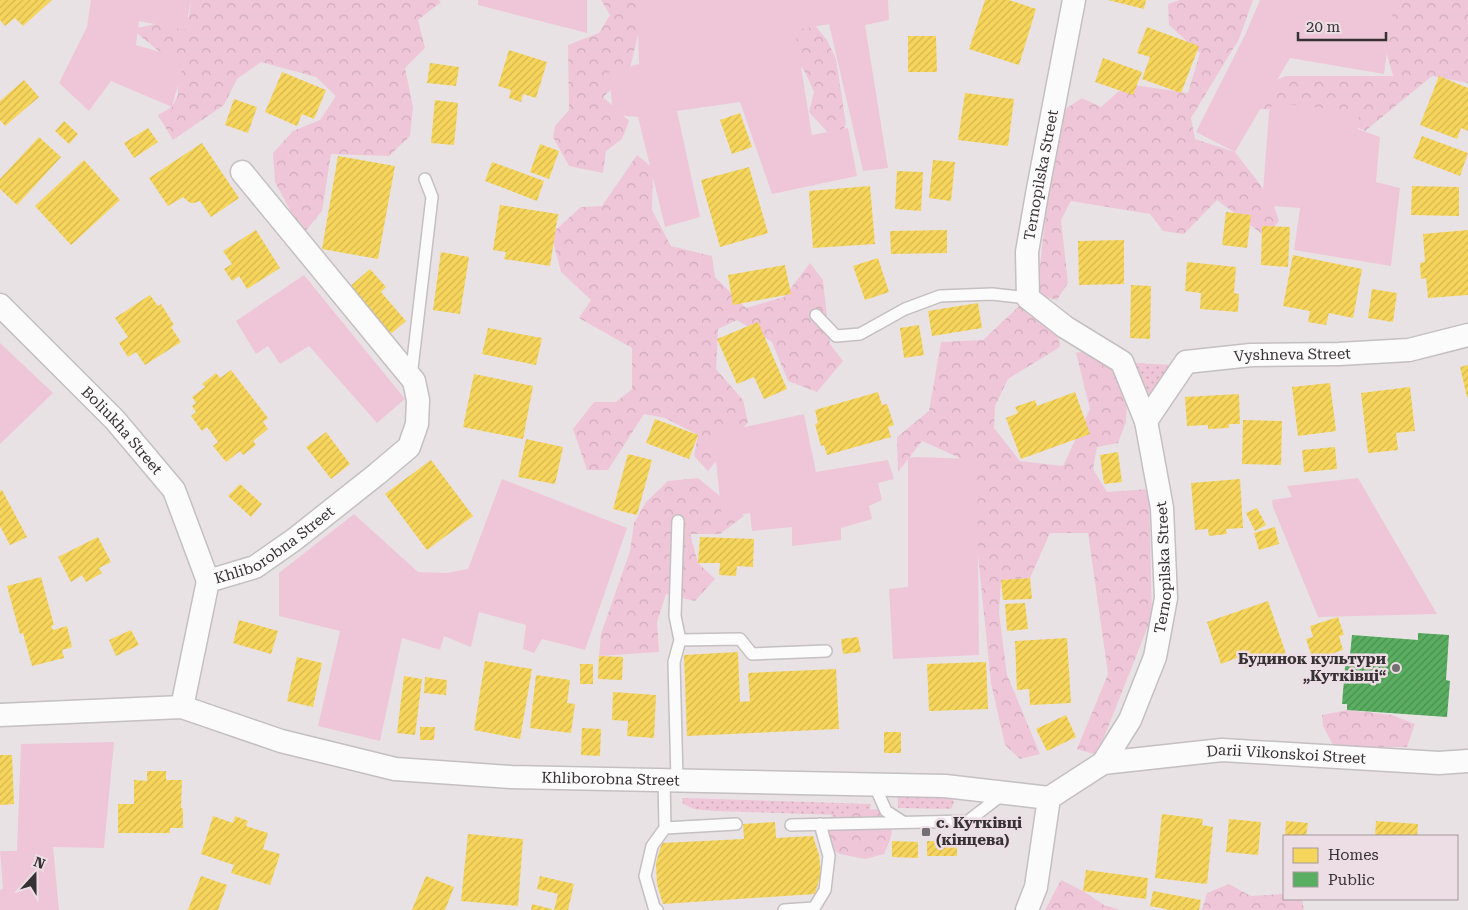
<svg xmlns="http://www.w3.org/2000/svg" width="1468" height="910" font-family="'Roboto Serif',serif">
	<defs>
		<pattern id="grass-dots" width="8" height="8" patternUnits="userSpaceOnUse" patternTransform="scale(1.25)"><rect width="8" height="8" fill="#efc6d8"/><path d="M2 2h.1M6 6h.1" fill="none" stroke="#ceabba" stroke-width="1.8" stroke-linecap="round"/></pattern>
		<pattern id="forest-crowns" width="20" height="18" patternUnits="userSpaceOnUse" patternTransform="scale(1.25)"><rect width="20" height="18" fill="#efc6d8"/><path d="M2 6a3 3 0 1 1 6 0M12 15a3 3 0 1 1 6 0" fill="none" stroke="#ceabba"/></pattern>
		<pattern id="homes-hatch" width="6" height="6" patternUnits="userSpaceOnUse" patternTransform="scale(1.25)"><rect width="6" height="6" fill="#f6d55c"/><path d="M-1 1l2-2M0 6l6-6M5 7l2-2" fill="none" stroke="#d4b750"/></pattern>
		<pattern id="public-hatch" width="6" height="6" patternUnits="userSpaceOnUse" patternTransform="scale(1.25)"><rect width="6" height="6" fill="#5aae61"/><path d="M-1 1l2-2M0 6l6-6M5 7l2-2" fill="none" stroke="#4b8e51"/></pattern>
	</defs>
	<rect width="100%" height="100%" fill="#e8e2e5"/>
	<path fill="url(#grass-dots)" d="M1135,363L1173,365L1149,405Z
		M898,797H951L954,802L951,809L898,808Z
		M682,798L871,804L869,816L714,811L694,809L683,804Z"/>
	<path fill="url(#forest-crowns)" d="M191,0H438L441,2L418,20L425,48L405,68L413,107L410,136L389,156L331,154L322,211L303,234L275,182L273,153L293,131L320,120L336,96L316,77L261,62L237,79L224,105L173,140L158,115L172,107L178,95L177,66L132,29L189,17Z
		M601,0H638L643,13L629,73L603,97L629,121L622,139L606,151L603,173L569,166L553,137L555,126L569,110L568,45L599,33L610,15Z
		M1180,0H1253L1239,39L1191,118L1195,139L1235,152L1272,200L1279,221L1266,237L1217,200L1184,234L1163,231L1150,214L1071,201L1061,220L1068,283L1057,300L1037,295L1046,210L1064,110L1082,98L1101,107L1127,84L1188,93L1200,53L1169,25L1168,4Z
		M1390,0H1468V83L1432,76L1365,131L1324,111L1259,109L1254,89L1286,76H1393L1379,26Z
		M792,20L813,23L827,40L836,59L846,124L837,143L809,112L814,92L805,72L778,39Z
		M637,155L653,168L652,210L671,246L712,256L715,277L746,308L784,297L810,263L823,280L830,344L843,361L817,392L788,381L772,342L737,320L718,329L716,369L743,400L748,422L708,471L694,456L698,435L665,418L644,414L608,470H587L573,429L594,402H616L632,389V348L579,318L591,300L561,272L551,234L581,207L602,206Z
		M1028,298L1052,305L1060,347L1008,379L995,406L994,428L1020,461L1063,466L1090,409L1076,353L1097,348L1115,361L1127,401L1126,422L1118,443L1097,447L1093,469L1107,492L1149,489L1152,616L1097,755L1077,749L1108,674L1088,533H1050L1030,578L1001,580L999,613L1007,675L1040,754L1020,759L1005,745L991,683L970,476L960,458L922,441L898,472L897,437L929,411L941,342L983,340Z
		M698,478L744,516L720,534H690L698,563L715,579L695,601L666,594L657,622L659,652L599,656L601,634L630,551L634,523L646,502L668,481Z
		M1347,710L1392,715L1415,724L1407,747H1334L1323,726L1322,715Z
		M883,809C897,824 892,837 884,854L865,859L840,854L833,850L828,841V826L832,815L860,810Z
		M1061,880L1083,891L1104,905L1120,910H1045Z
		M1229,884L1251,896L1284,894V899H1302L1304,910H1202L1207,893Z"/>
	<path fill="#efc6d8" d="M91,0H191L185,30L139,21L136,45L185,59L172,107L111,81L89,111L59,83L87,27Z
		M478,0H587V33L478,5Z
		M637,0H888L889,20L865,25L888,168L863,171L829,24L795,30L812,135L848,128L857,176L772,194L740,102L677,111L700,217L665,227L638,117L613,115L609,72L639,64Z
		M1260,0H1397L1393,9L1384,74L1290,58L1235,152L1196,132L1245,35Z
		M1273,103L1359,112L1358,129L1380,137L1376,182L1400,188L1391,266L1294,250L1300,208L1262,205L1269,112Z
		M304,275L405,399L377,423L309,346L280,364L268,346L256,354L236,321Z
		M0,343L53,393L0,444Z
		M804,414L816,472L888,460L894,479L878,483L882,500L869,506L872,519L841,528V540L792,546V527L752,531L750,513L722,518L713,434Z
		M916,457L977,459L979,655L893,659L889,589L908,587V458Z
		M1358,478L1437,614L1318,617L1273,507L1272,500L1292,497L1287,486Z
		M502,479L627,528L585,650L542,639L534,653L523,649L526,625L479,612L471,647L444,636L440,650L402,638L380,741L318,726L340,631L279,616V573L354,514L418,572L446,573L468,569Z
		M114,742L104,848L53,847L59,910H0V890L3,889L0,851H17L21,744Z"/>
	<path fill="url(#homes-hatch)" d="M0,0H52L23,26L15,18L5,26L0,20Z
		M985,0H1009L1036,9L1019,65L969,49Z
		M1108,0H1146L1144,9Z
		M1147,27L1199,46L1181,93L1142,79L1150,57L1137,53Z
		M908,36H936L937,72H908Z
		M509,50L547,62L536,98L523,94L521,102L509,98L511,90L498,86Z
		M1103,58L1142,72L1133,95L1095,82Z
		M430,63L459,67L456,86L427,83Z
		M282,72L326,90L314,119L302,114L297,126L265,112Z
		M1439,76L1468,88V131L1461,128L1457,139L1420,125Z
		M24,80L39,97L5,126L0,120V101Z
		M965,93L1014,99L1008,146L958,140Z
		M234,99L257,107L248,133L225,125Z
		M435,100L458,103L454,145L431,143Z
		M740,113L752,147L732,154L720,120Z
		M64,121L78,134L69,144L55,131Z
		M148,128L158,142L134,158L124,143Z
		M1422,136L1468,153L1460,176L1413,158Z
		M39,137L61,157L17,205L0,189V179Z
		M202,143L239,198L211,217L200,201L194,203H190L183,197L168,206L149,178Z
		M540,144L559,151L549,179L530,172Z
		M338,156L395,166L378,259L322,249Z
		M84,160L120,200L71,245L35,206Z
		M933,160L955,162L951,201L929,198Z
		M492,162L544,181L537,201L485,181Z
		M749,167L768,233L720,247L701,180Z
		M897,171L923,172L921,211L895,209Z
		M870,186L875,244L813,248L809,191Z
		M1412,186L1459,187V216L1411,215Z
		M500,205L558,214L550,266L504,259L506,252L493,250Z
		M1226,212L1251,215L1247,248L1222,245Z
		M1262,226L1290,227L1288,267L1261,265Z
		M256,230L280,268L247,289L239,276L232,281L224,269L232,264L223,251Z
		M947,230V253L891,254L890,231Z
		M1468,230V295L1428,298L1426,278L1421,279L1420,263L1425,262L1423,234Z
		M1124,240V284L1079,285L1078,241Z
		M441,252L469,257L460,314L433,310Z
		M1293,255L1362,269L1353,318L1329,313L1326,325L1308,322L1310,311L1283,306Z
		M878,258L889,292L865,300L853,266Z
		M1187,262L1236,267L1234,293L1239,294L1238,312L1200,309L1201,293L1185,291Z
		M785,265L791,294L733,305L728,275Z
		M370,269L386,287L381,292L406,321L387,337L347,289Z
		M1131,285L1151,286L1150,339L1130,338Z
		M1372,289L1397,293L1393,322L1368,318Z
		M150,295L158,306L161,304L174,325L171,327L181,342L145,365L136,352L128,357L119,343L128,337L115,318Z
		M978,303L982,328L932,336L928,311Z
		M758,322L787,389L764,399L754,377L737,384L717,339Z
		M919,325L924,355L904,358L900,328Z
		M488,328L542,338L536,365L482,354Z
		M1468,365V397H1467L1460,367Z
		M231,370L268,418L263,422L268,429L253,441L256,445L243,455L240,451L226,462L213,446L218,442L207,427L202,431L191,416L196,412L192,406L196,403L192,397L205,387L202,384L216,373L220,378Z
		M474,374L533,386L523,439L463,427Z
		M1330,383L1336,431L1298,436L1292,387Z
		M1410,387L1415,431L1396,433L1398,450L1368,453L1361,393Z
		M878,392L882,405L887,404L894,425L888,427L891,437L827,455L824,445L821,446L815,424L818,423L815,410Z
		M1075,392L1090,434L1021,459L1006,418L1018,413L1015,407L1035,400L1037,406Z
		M1239,394L1240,424H1229V428L1208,429V425L1187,426L1185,397Z
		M655,419L698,435L689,459L646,443Z
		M1243,420L1282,421L1281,465L1242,464Z
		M326,432L350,464L331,479L306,447Z
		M526,439L563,447L555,484L518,477Z
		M1335,447L1337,469L1304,472L1302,450Z
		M1118,452L1122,482L1104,484L1100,455Z
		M628,454L652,460L637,515L613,509Z
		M431,460L473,516L427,550L385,494Z
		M1240,479L1243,528L1226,529L1227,534L1209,536L1208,529L1195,530L1191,483Z
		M240,484L262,504L251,517L228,496Z
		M2,490L27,537L10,545L0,526V491Z
		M1257,508L1266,525L1255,531L1246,513Z
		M1275,527L1279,544L1259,550L1254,533Z
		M98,537L111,562L99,568L102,573L86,582L82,575L71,582L58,557Z
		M700,537L754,539L753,567L737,566L736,576L719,575L720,563H698Z
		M41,577L54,625L51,626L53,630L67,626L72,647L62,650L64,658L32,666L23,633L20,634L7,586Z
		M1030,578L1032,599L1003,600L1001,580Z
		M1268,601L1286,654L1246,668L1242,656L1221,664L1207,622Z
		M1025,603L1028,629L1007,631L1005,604Z
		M1338,617L1344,635L1339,636L1343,650L1313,660L1306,639L1313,637L1310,626Z
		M239,620L278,631L271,654L233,643Z
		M131,630L139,645L116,656L109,640Z
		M858,637L861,652L843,654L841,639Z
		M1067,638L1071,703L1030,705L1029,689L1017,690L1015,641Z
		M738,652L740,702L750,701L748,673L836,669L839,729L687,736L684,655Z
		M599,656L623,657L622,680L598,679Z
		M297,657L322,663L313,707L287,701Z
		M485,661L532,669L520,739L474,730Z
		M986,662L988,709L929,711L927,664Z
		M580,664H593V684H580Z
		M536,675L570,680L567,703L575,704L571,733L530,728Z
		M404,676L422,679L415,735L397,733Z
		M425,677L447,680L446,695L424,693Z
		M613,692L656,695L654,738L627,736L628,721L612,720Z
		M1066,715L1076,737L1047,751L1036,729Z
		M420,727H435L434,740H420Z
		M582,728L601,729L600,756L581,755Z
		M884,732H901V753H884Z
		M0,755H12L14,804L0,805Z
		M147,771H166V780H182L181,808L183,809V828H170V833H118V804H134V780L147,781Z
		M1162,814L1203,819L1202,825L1213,827L1207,884L1155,878Z
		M213,816L233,823L235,816L248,821L246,826L268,833L263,849L280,854L270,885L231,873L234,865L201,854Z
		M1229,819L1261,822L1258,855L1226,852Z
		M1286,821L1308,823L1306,836H1285Z
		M1376,821L1418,824L1417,836H1375Z
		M775,822L776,838L813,836L819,855L821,873L815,894L663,904L657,884L656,863L662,843L744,839L743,824Z
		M468,834L523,839L518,906L461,901Z
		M892,841L918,842V858L892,857Z
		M927,841H957V856H927Z
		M1086,870L1148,878L1146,899L1083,891Z
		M201,876L227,885L218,910H188Z
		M426,876L454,887L445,910H412Z
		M540,876L574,884L568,910H554L558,894L537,889Z
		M1153,891L1201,900L1199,910H1170L1150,906Z
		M532,904L552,909V910H531Z"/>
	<path fill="url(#public-hatch)" d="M1418,633L1449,635L1446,680L1450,681L1447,717L1347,710V704H1342L1346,655H1350L1352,635L1418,640Z"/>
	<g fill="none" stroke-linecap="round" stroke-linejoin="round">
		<defs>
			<path id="service" d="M816,315L836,336L860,334L905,309L940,296L992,294L1028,298
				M411,377L432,197L425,179
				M678,521L675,616L680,640
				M664,779L665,828
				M677,780L674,662L680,640L740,639L752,654L826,651
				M874,784L886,811L903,822
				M791,825L968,821L1003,794
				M657,910L654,907L645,876L652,846L665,828L736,824
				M784,910L814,908L825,890L829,856L820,824"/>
			<g id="minor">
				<path id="s1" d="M0,305L115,420L174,490L208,581"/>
				<path id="s2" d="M1146,421L1186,362L1251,355L1339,354L1409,350L1468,335"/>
				<path id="s3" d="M182,707L208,581L255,567L295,539L377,474L409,447L417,424L418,400L414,381L242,172"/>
				<path id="s4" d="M0,715L182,707L281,741L395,769L511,777L945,786L1049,798"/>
				<path id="s5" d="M1103,763L1222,750L1439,763L1468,761"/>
				<path id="s6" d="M1027,910L1036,887L1049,798L1103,763L1130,720L1155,657L1166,598L1162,508L1146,421L1122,362L1065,327L1028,298L1027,252L1037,194L1074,0"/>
			</g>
		</defs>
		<use href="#service" stroke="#c4bfc1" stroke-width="14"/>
		<use href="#minor" stroke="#c4bfc1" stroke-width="25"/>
		<use href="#service" stroke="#fcfbfb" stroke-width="11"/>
		<use href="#minor" stroke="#fcfbfb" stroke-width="22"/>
	</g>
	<g fill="#746f71" stroke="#ecdee4" stroke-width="2">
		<circle cx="1396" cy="668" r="5"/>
		<rect x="921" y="827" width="10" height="10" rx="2.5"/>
	</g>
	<g text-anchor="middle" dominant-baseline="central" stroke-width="5" stroke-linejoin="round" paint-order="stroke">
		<g font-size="15" fill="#363133" stroke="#ecdee4">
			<text stroke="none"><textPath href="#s6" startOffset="838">Ternopilska Street</textPath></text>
			<text stroke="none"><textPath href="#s2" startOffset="178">Vyshneva Street</textPath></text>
			<text stroke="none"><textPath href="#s1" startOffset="175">Boliukha Street</textPath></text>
			<text stroke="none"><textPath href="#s3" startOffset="205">Khliborobna Street</textPath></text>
			<text stroke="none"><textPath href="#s6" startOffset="388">Ternopilska Street</textPath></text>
			<text stroke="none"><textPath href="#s5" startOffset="184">Darii Vikonskoi Street</textPath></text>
			<text stroke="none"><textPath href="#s4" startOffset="620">Khliborobna Street</textPath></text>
		</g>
		<g font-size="15" font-weight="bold" fill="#363133" stroke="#ecdee4" text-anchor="end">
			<text x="1386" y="659">Будинок культури<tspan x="1386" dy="17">„Кутківці“</tspan></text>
			<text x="936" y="823" text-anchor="start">с. Кутківці<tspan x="936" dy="17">(кінцева)</tspan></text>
		</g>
	</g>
	<rect x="1283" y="835" width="175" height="65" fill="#ecdee4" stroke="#a3999d"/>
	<rect x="1293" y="848" width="25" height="15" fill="#f6d55c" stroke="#a3999d"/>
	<text x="1328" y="860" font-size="15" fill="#363133">Homes</text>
	<rect x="1293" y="872" width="25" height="15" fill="#5aae61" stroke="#a3999d"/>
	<text x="1328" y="885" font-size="15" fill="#363133">Public</text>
	<g transform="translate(35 875) rotate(21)" stroke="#ecdee4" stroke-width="4" paint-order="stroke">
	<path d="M0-4L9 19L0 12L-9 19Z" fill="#363133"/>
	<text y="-8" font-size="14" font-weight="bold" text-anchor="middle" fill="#363133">N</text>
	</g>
	<path d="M1298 32v8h88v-8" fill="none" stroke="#363133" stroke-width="2.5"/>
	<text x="1306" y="32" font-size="15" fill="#363133" stroke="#ecdee4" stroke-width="4" paint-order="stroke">20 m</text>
</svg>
